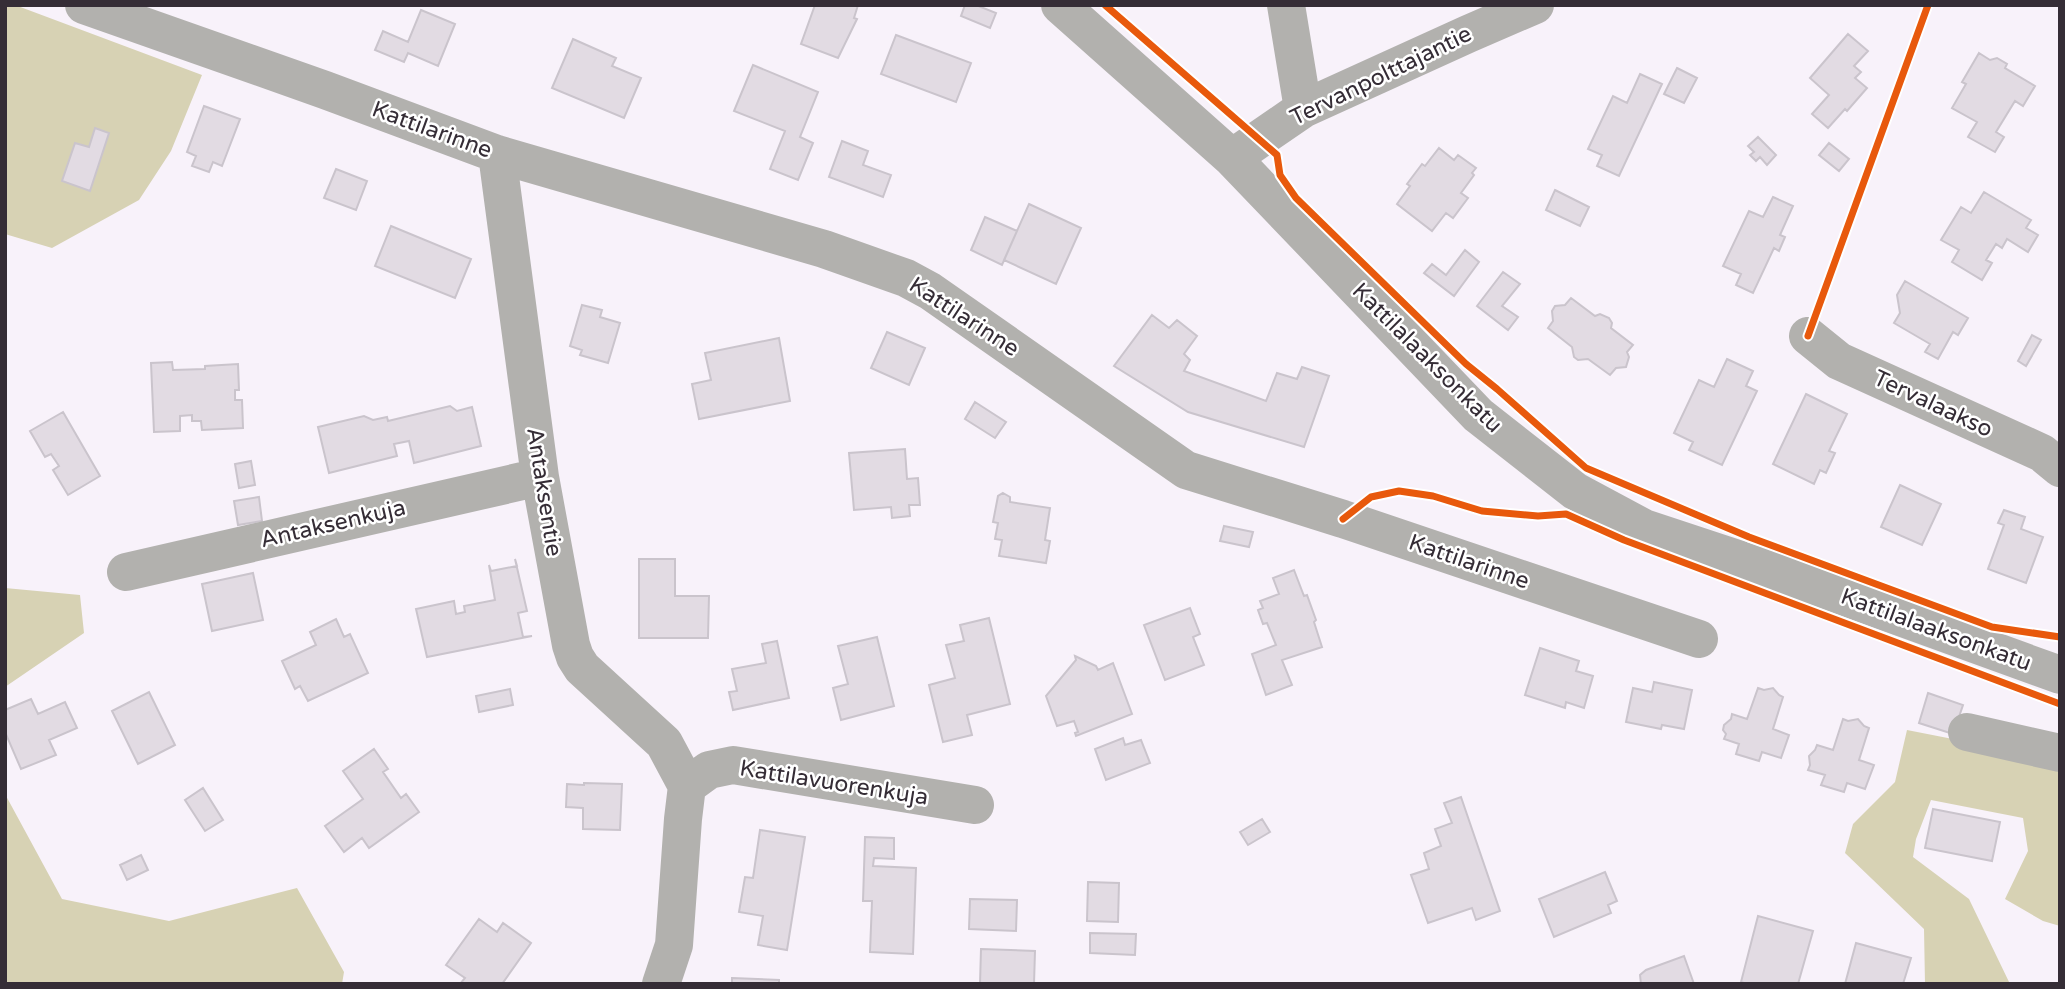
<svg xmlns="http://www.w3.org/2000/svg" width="2065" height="989" font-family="'Varela Round',sans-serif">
	<rect width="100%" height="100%" fill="#f8f2fa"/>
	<path fill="#d7d2b4" d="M5,5H15L202,75L171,151L139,200L52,248L5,234Z
		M5,588L80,595L84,633L5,687Z
		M1907,730L2060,760V926L2043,921L2005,899L2028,851L2023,818L1931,800L1916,839L1913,857L1969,899L2010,984H1925L1924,929L1845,853L1853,824L1895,782Z
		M5,794L62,899L169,921L297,888L344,972L342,984H5Z"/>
	<path fill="#e2dbe3" stroke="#cac4cc" stroke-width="2" d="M815,5H858L854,18L857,19L838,58L801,44Z
		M965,5H976L996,13L990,28L961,16Z
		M421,10L455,24L438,66L408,53L404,62L375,50L383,31L408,42Z
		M1848,34L1868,51L1854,66L1861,72L1855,78L1867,88L1847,111L1845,109L1828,128L1812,114L1829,95L1810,78Z
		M896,35L971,63L956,102L881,74Z
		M573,39L616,58L612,66L641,78L624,118L552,88Z
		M1979,53L1990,60L1997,58L2007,64L2005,68L2035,86L2023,106L2015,101L1996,132L2004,137L1995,152L1968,137L1977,122L1952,108L1966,84L1962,82Z
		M753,65L818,92L800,137L813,143L798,180L770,169L785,131L734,111Z
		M1677,68L1697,78L1684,103L1664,94Z
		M1640,74L1662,84L1619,176L1597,166L1602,155L1588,149L1613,96L1627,103Z
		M204,106L240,119L222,166L213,162L209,172L192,166L196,156L187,152Z
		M95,128L109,133L90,191L62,181L75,143L89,147Z
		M1758,137L1776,155L1767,165L1760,157L1756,161L1750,155L1754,152L1748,146Z
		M842,141L868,151L863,165L891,175L883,197L829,177Z
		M1829,143L1849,159L1839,171L1819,155Z
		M1439,148L1454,160L1458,155L1476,168L1472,173L1474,175L1461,193L1468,198L1453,218L1446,213L1432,231L1397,204L1410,186L1407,184L1422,164L1425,166Z
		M336,169L367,181L356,210L324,198Z
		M1555,190L1589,207L1580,226L1546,210Z
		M1984,192L2031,220L2026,228L2038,235L2028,252L2007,239L2002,248L1996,244L1986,260L1992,263L1982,280L1952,262L1959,250L1941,240L1961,207L1971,213Z
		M1773,197L1793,206L1780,235L1785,237L1779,251L1774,248L1753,293L1736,285L1741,274L1723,266L1749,211L1763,217Z
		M1029,204L1081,228L1056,284L1004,260Z
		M985,217L1017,231L1002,265L971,250Z
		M391,226L471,259L455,298L375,266Z
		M1465,250L1479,262L1454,296L1424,273L1432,264L1446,275Z
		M1503,272L1520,284L1502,306L1518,317L1508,330L1477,306Z
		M1905,281L1968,318L1958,335L1953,332L1938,359L1925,352L1930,344L1894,323L1900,313L1897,295Z
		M1571,298L1595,316L1600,314L1609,318L1612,323L1611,328L1633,345L1627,352L1629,357L1626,367L1616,368L1610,375L1588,359L1578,360L1574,357L1572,347L1548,328L1553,321L1552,311L1555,306L1565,305Z
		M582,305L602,310L600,317L620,323L608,363L580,355L582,350L570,346Z
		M1152,315L1169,328L1177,320L1197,336L1184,354L1190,360L1184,371L1266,401L1277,373L1297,379L1302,367L1329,376L1304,447L1188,412L1114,366Z
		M887,332L925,348L909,385L871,368Z
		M2032,335L2041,340L2026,366L2018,361Z
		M779,338L790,401L699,419L692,384L711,380L705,353Z
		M1727,359L1753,371L1746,386L1757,391L1722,465L1689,450L1693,442L1674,433L1699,380L1714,387Z
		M172,362L173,370L205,369V366L238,364L239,390H235V400H242L243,428L202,430L201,421H192V415L180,416V431L154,432L151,363Z
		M1806,394L1847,414L1829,451L1835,453L1826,473L1820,470L1814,484L1773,464Z
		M975,402L1006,422L995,438L965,419Z
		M450,406L457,411L472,407L481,446L414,463L409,441L394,444L397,456L329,473L318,427L364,416L373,420L387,417L388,421Z
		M63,412L100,476L68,495L53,470L59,466L51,454L45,457L30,431Z
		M905,449L907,479L918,478L920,505H909L910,516L892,518L891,507L854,510L849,453Z
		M251,461L255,485L239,488L235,464Z
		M1900,485L1941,504L1922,545L1881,527Z
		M1003,493L1010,497V502L1050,508L1045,540L1050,541L1046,563L999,556L1002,540L995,539L998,523L993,522L998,496Z
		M259,497L262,521L238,525L234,501Z
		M2004,510L2025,517L2021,529L2043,537L2026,583L1988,569L2004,525L1998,523Z
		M1224,526L1253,532L1249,547L1220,541Z
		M515,559L527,611L518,613L523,637L532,636L427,657L416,609L454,601L456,614L465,612L464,606L495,600L489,565L491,571L517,566Z
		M639,559H675V596H709L708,638H639Z
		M1294,570L1304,596L1307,595L1316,620L1314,622L1322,647L1282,660L1292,685L1266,695L1252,654L1276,645L1267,623L1263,624L1258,610L1263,608L1260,601L1279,594L1273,578Z
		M253,573L263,620L212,631L202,584Z
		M1190,608L1200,634L1193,637L1204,665L1165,680L1144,625Z
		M989,618L1010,704L967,715L972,735L943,742L929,685L955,678L946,645L964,641L960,625Z
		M336,619L344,637L350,634L368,673L308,701L300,686L295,689L282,661L316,645L310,632Z
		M877,637L894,706L841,720L833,688L848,684L838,646Z
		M777,641L789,698L733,710L729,692L737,691L732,669L766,663L762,644Z
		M1540,648L1579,661L1576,671L1593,676L1584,708L1566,702L1565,708L1525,695Z
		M1075,656L1096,666L1098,670L1113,663L1132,714L1076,736L1075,733L1078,732L1074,721L1057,726L1046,696L1076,660Z
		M1654,682L1692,690L1684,729L1662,725L1661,729L1626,722L1633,688L1652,692Z
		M1758,688L1764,690L1773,688L1779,695L1783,697L1773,729L1789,735L1781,758L1762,752L1759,761L1736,754L1739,744L1724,739L1726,734L1723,730L1724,725L1731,719L1732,714L1747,719Z
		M510,689L513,705L479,712L476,696Z
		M149,692L175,745L138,764L112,711Z
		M1928,693L1963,705L1953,734L1919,723Z
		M31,699L38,714L65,702L77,728L49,740L56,755L21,769L5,732V710Z
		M1843,719L1848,721L1858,719L1864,726L1869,728L1859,760L1874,765L1865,789L1847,783L1844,792L1821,785L1825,775L1808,770L1810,765L1809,756L1815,750L1817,745L1833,750Z
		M1123,738L1125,745L1141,740L1150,763L1106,780L1095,749Z
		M374,749L388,769L383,772L401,798L406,794L419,812L369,848L362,838L344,852L325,826L363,799L343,771Z
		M584,783L622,784L620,830L583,829V808L566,807L567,784L584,785Z
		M203,788L223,820L205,831L185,800Z
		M1461,797L1500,911L1476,920L1472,908L1428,923L1411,875L1429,869L1424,853L1441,846L1435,829L1452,823L1444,803Z
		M1933,809L2000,822L1992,861L1925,848Z
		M1262,819L1270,832L1248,845L1240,832Z
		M760,830L805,837L787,950L758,945L763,916L739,912L745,877L753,878Z
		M865,837L894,838V859L874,858L873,866L916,868L913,954L870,952L872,901H863Z
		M141,855L148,870L127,880L120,865Z
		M1605,872L1617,901L1608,905L1611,913L1554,937L1539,899Z
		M1088,882L1119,883L1118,922L1087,921Z
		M970,899L1017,900L1016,931L969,929Z
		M1758,916L1813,931L1798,984H1747L1741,982Z
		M479,919L497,932L503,923L531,943L502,984H460L465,978L446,965Z
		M1090,933L1136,934L1135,955L1090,953Z
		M1856,943L1911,958L1903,984H1845Z
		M981,949L1035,951L1034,984H980Z
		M1684,956L1694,984H1641L1640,975L1646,970Z
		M732,978L779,980V984H732Z"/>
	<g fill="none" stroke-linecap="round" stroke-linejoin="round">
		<path stroke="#b2b1ae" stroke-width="38" d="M84,5L325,90L497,154L824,249L906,278L930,291L1186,470L1343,519L1699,639
			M1060,5L1232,158L1478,415L1575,491L1644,528L1765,568L2060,675
			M1286,5L1303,109
			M497,154L540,477L571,645L575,657L582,668L664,743L687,786
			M1232,158L1303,109L1468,34L1535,5
			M1808,336L1839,361L2042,453L2060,468
			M126,572L540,477
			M1967,732L2060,753
			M661,984L674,945L683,819L687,786L709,770L733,765L975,805"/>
		<defs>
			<path id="cycleway" d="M1105,5L1277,155L1280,175L1296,198L1466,364L1497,389L1586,468L1749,537L1992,627L2060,637
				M1808,336L1928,5
				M1343,519L1371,497L1399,491L1433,496L1482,511L1538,516L1566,514L1624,540L2060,704"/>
		</defs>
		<use href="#cycleway" stroke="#fff" stroke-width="11"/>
		<use href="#cycleway" stroke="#e8590c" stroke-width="7"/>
	</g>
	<g text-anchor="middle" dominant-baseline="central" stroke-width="5" stroke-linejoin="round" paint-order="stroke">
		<g font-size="23" fill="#352d36" stroke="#fff">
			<text transform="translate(1381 76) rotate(-26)">Tervanpolttajantie</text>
			<text transform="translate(432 130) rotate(20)">Kattilarinne</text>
			<text transform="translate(964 317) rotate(33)">Kattilarinne</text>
			<text transform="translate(1427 358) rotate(45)">Kattilalaaksonkatu</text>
			<text transform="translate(1933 404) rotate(25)">Tervalaakso</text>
			<text transform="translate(544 492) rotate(81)">Antaksentie</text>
			<text transform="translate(333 524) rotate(-13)">Antaksenkuja</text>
			<text transform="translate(1469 562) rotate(19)">Kattilarinne</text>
			<text transform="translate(1936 630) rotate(20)">Kattilalaaksonkatu</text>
			<text transform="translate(834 783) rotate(9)">Kattilavuorenkuja</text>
		</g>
	</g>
	<rect width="2065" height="989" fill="none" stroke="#352d36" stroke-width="14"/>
</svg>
